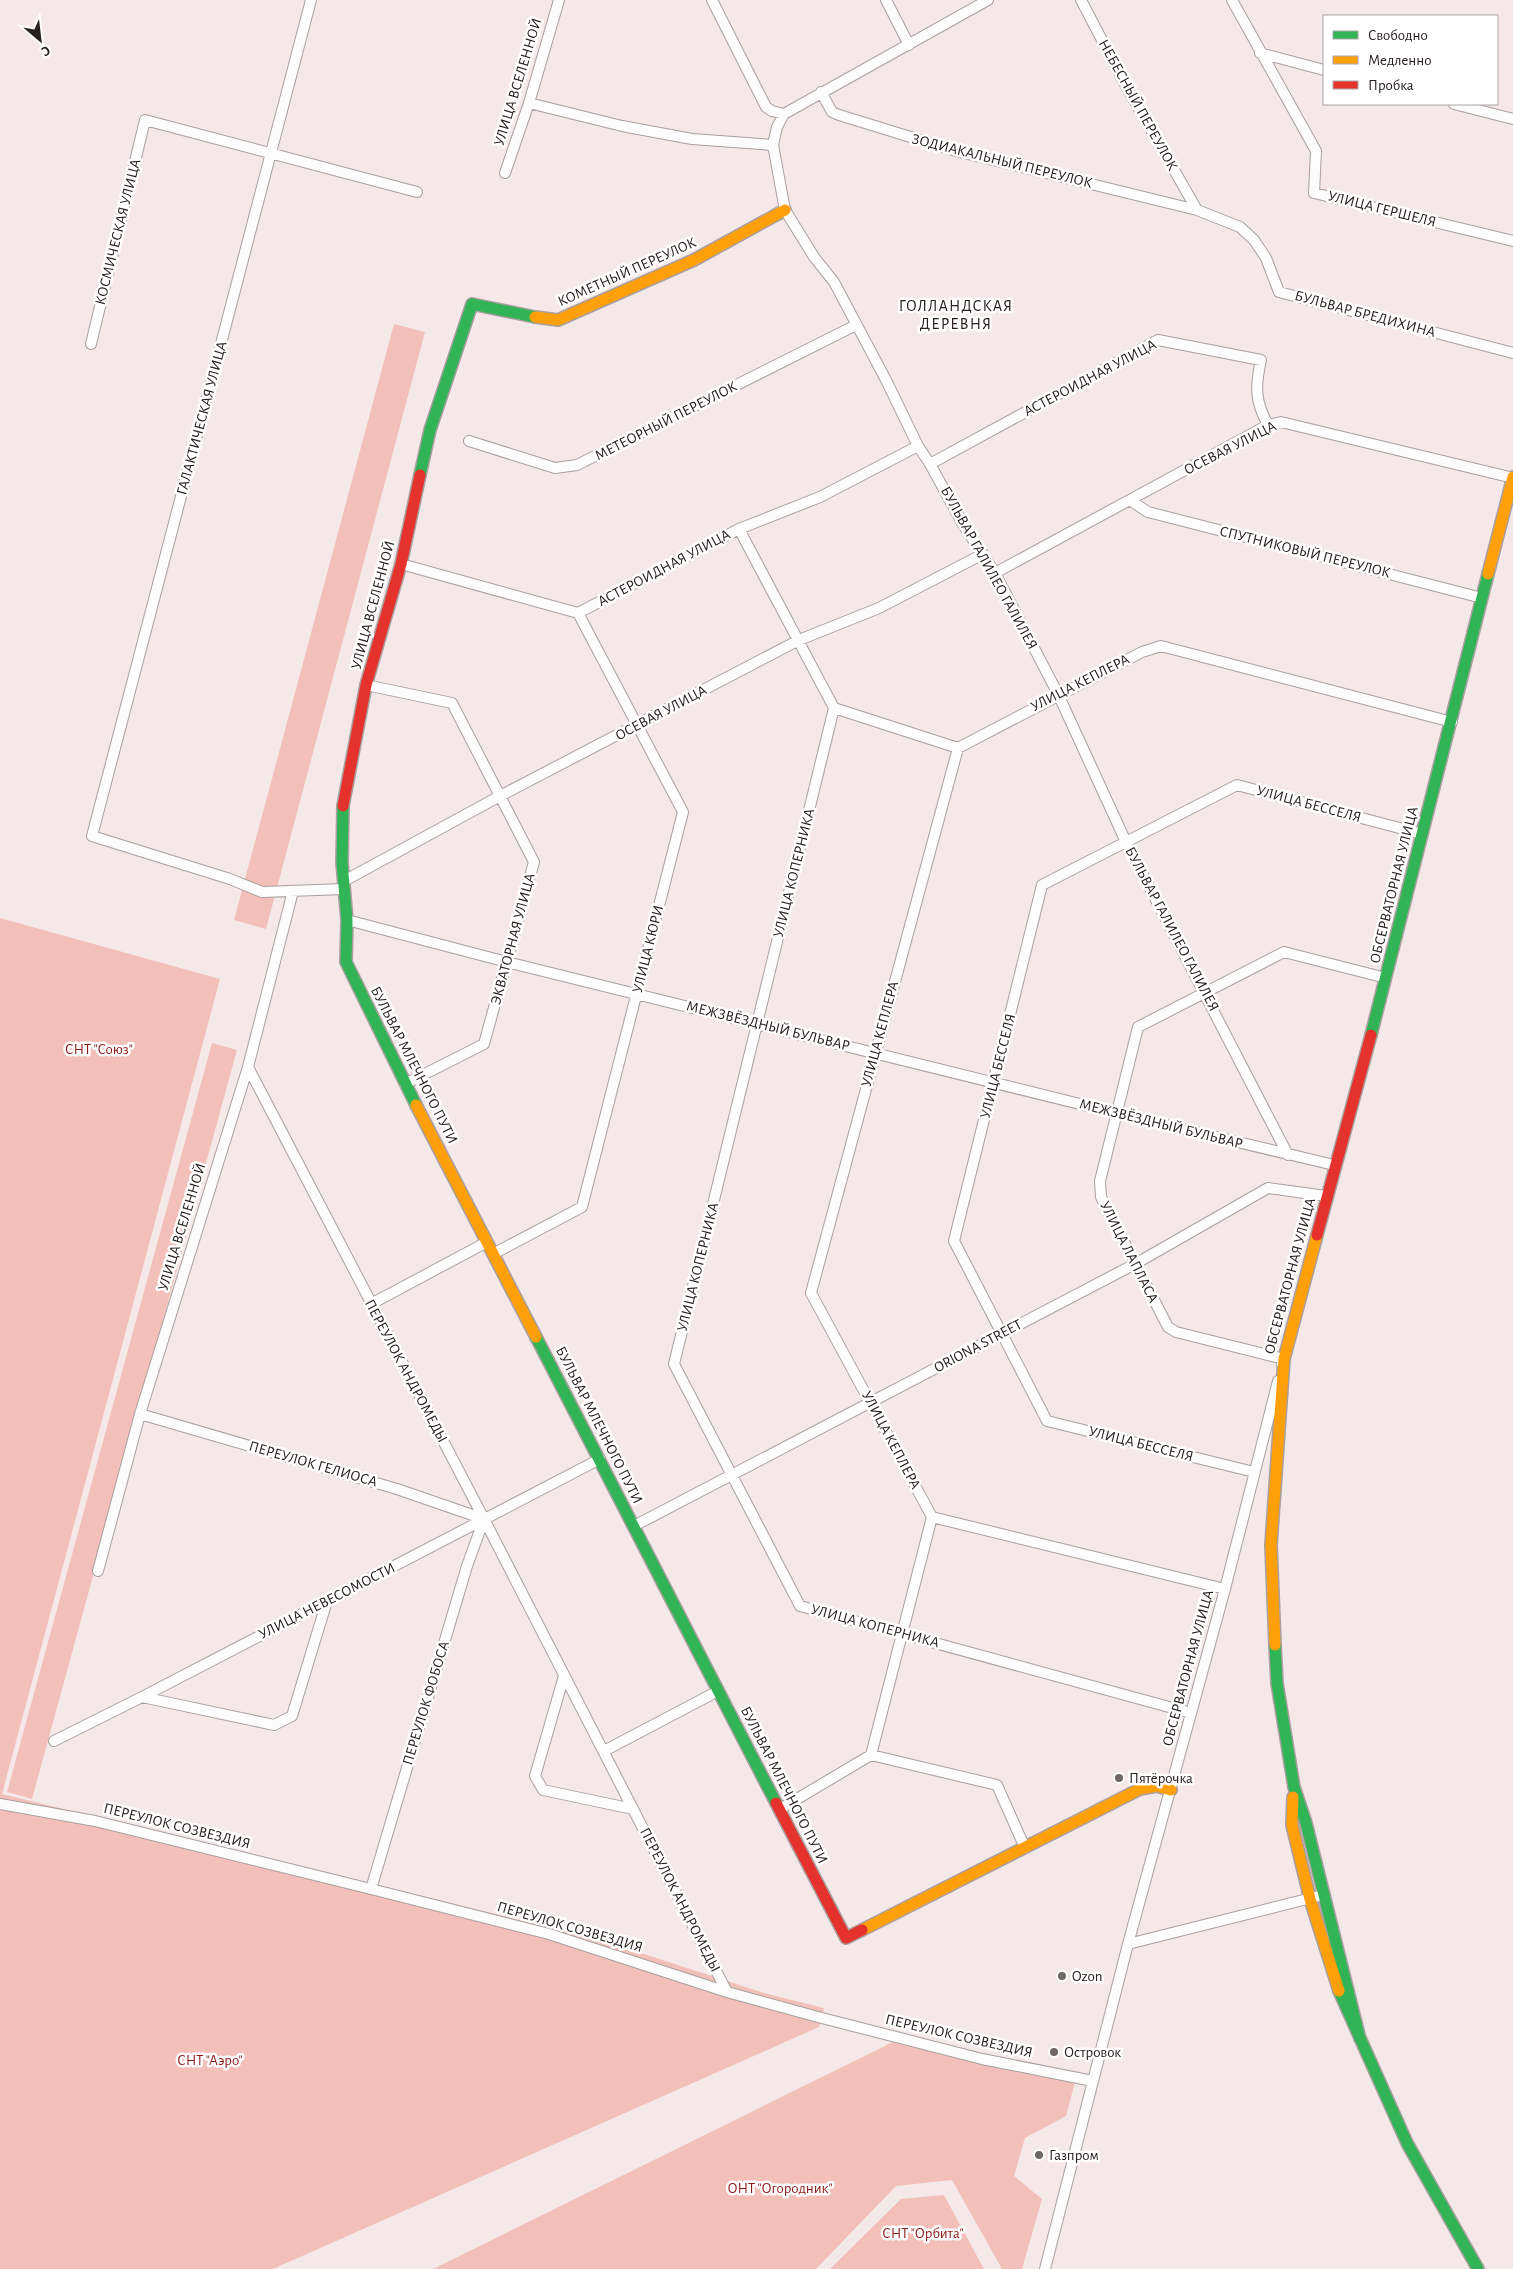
<svg xmlns="http://www.w3.org/2000/svg" width="1513" height="2269" font-family="'Alegreya Sans',sans-serif">
	<rect width="100%" height="100%" fill="#f4e9e8"/>
	<path fill="#f3c0b9" d="M394,324L425,332L266,929L234,920Z
		M0,918L220,979L2,1794L598,1939L764,1993L824,2008L819,2027L273,2269H0Z
		M212,1043L237,1050L32,1799L7,1792Z
		M899,2039L1075,2082L1066,2116L1025,2138L1014,2176L1042,2199L1022,2269H1002L952,2180L896,2186L816,2269H433Z
		M944,2195L984,2269H830L901,2199Z"/>
	<g fill="none" stroke-linecap="round" stroke-linejoin="round">
		<defs>
			<path id="street" d="M311,0L92,836L230,879L262,892L344,889
				M712,0L766,107L772,111L784,114
				M886,0L909,45
				M988,0L784,114L777,127L773,145L785,210L814,257L834,282L886,380L918,446L930,464L964,526L995,573L1058,694L1126,842L1288,1155
				M1081,0L1126,86L1197,210
				M1232,0L1316,151L1314,193L1513,241
				M1260,53L1324,70
				M821,92L832,112L839,115L956,151L1197,210L1240,227L1254,240L1266,258L1279,292L1513,353
				M529,103L622,126L692,139L773,145
				M1454,104L1513,119
				M505,173L529,103L559,0
				M91,344L145,120L417,192
				M469,441L555,468L577,465L856,325
				M930,464L1158,340L1261,360C1255,387 1255,401 1268,425
				M1131,501L1148,512L1482,598
				M739,529L834,708L674,1364L800,1606L1191,1713
				M401,564L578,613L739,529L820,497L918,446
				M995,573L1268,425L1281,422L1513,478
				M366,685L452,703L534,862L484,1044L405,1084
				M834,708L958,748
				M344,881L500,796L799,640L879,608L983,554
				M347,920L507,962L1116,1113L1334,1165
				M248,1067L484,1519L727,1992
				M493,1254L582,1207L683,812L578,613
				M371,1304L487,1242
				M1282,1364L1284,1359L1176,1332L1168,1327L1101,1197L1100,1181L1138,1027L1284,952L1386,978
				M140,1414L397,1489L484,1519L467,1566L371,1889
				M1254,1472L1047,1421L954,1241L1042,885L1237,785L1422,834
				M634,1526L1135,1264L1268,1188L1326,1196
				M98,1571L140,1414L248,1067L293,891
				M1225,1589L932,1517L811,1293L958,748L1142,652L1161,646L1452,722
				M564,1676L535,1776L543,1790L633,1809
				M142,1697L274,1725L292,1716L327,1601
				M54,1741L142,1697L600,1459
				M604,1751L718,1691
				M871,1755L932,1517
				M0,1804L95,1821L371,1889L549,1934L727,1992L818,2017L982,2059L1093,2081
				M780,1809L871,1755L997,1785L1025,1848
				M1128,1944L1323,1895
				M1045,2269L1128,1944L1225,1589L1278,1381"/>
			<path id="fast" d="M420,475L430,430L472,304L535,317
				M343,806L342,863L347,920L346,962L416,1105
				M1371,1035L1488,574
				M536,1337L776,1803
				M1275,1645L1277,1683L1294,1787L1306,1823L1360,2039
				M1339,1991L1407,2143L1478,2269"/>
			<path id="slow" d="M535,317L558,320L694,260L785,210
				M1488,574L1513,477
				M416,1105L536,1337
				M1275,1645L1271,1545L1284,1359L1317,1235
				M1293,1797L1292,1825L1310,1899L1339,1991
				M862,1930L1140,1789L1157,1786L1171,1790"/>
			<path id="jam" d="M343,806L366,685L401,564L420,475
				M1317,1235L1371,1035
				M776,1803L846,1938L862,1930"/>
		</defs>
		<use href="#street" stroke="#a89f9e" stroke-width="12"/>
		<use href="#fast" stroke="#a89f9e" stroke-width="14"/>
		<use href="#slow" stroke="#a89f9e" stroke-width="14"/>
		<use href="#jam" stroke="#a89f9e" stroke-width="14"/>
		<use href="#street" stroke="#fdfcfc" stroke-width="10"/>
		<use href="#fast" stroke="#30b455" stroke-width="11"/>
		<use href="#slow" stroke="#ff9f0a" stroke-width="11"/>
		<use href="#jam" stroke="#e5322d" stroke-width="11"/>
	</g>
	<g fill="#6f6665" stroke="#fff" stroke-width="2">
		<circle cx="1119" cy="1778" r="5"/>
		<circle cx="1062" cy="1976" r="5"/>
		<circle cx="1054" cy="2052" r="5"/>
		<circle cx="1039" cy="2155" r="5"/>
	</g>
	<g text-anchor="middle" dominant-baseline="central" stroke-width="5" stroke-linejoin="round" paint-order="stroke">
		<g font-size="15" fill="#28201f" stroke="#fff">
			<text transform="translate(518 82) rotate(-73)">УЛИЦА ВСЕЛЕННОЙ</text>
			<text transform="translate(1138 105) rotate(61)">НЕБЕСНЫЙ ПЕРЕУЛОК</text>
			<text transform="translate(1002 161) rotate(14)">ЗОДИАКАЛЬНЫЙ ПЕРЕУЛОК</text>
			<text transform="translate(1382 209) rotate(14)">УЛИЦА ГЕРШЕЛЯ</text>
			<text transform="translate(118 232) rotate(-76)">КОСМИЧЕСКАЯ УЛИЦА</text>
			<text transform="translate(627 272) rotate(-24)">КОМЕТНЫЙ ПЕРЕУЛОК</text>
			<text transform="translate(1365 314) rotate(15)">БУЛЬВАР БРЕДИХИНА</text>
			<text transform="translate(1090 378) rotate(-28)">АСТЕРОИДНАЯ УЛИЦА</text>
			<text transform="translate(202 418) rotate(-75)">ГАЛАКТИЧЕСКАЯ УЛИЦА</text>
			<text transform="translate(666 421) rotate(-27)">МЕТЕОРНЫЙ ПЕРЕУЛОК</text>
			<text transform="translate(1230 448) rotate(-27)">ОСЕВАЯ УЛИЦА</text>
			<text transform="translate(1305 552) rotate(14)">СПУТНИКОВЫЙ ПЕРЕУЛОК</text>
			<text transform="translate(664 568) rotate(-28)">АСТЕРОИДНАЯ УЛИЦА</text>
			<text transform="translate(989 568) rotate(61)">БУЛЬВАР ГАЛИЛЕО ГАЛИЛЕЯ</text>
			<text transform="translate(373 605) rotate(-75)">УЛИЦА ВСЕЛЕННОЙ</text>
			<text transform="translate(1080 683) rotate(-27)">УЛИЦА КЕПЛЕРА</text>
			<text transform="translate(661 713) rotate(-28)">ОСЕВАЯ УЛИЦА</text>
			<text transform="translate(1309 804) rotate(15)">УЛИЦА БЕССЕЛЯ</text>
			<text transform="translate(794 873) rotate(-76)">УЛИЦА КОПЕРНИКА</text>
			<text transform="translate(1394 885) rotate(-76)">ОБСЕРВАТОРНАЯ УЛИЦА</text>
			<text transform="translate(1172 929) rotate(62)">БУЛЬВАР ГАЛИЛЕО ГАЛИЛЕЯ</text>
			<text transform="translate(513 939) rotate(-75)">ЭКВАТОРНАЯ УЛИЦА</text>
			<text transform="translate(648 949) rotate(-76)">УЛИЦА КЮРИ</text>
			<text transform="translate(768 1026) rotate(14)">МЕЖЗВЁЗДНЫЙ БУЛЬВАР</text>
			<text transform="translate(880 1034) rotate(-75)">УЛИЦА КЕПЛЕРА</text>
			<text transform="translate(414 1065) rotate(63)">БУЛЬВАР МЛЕЧНОГО ПУТИ</text>
			<text transform="translate(998 1066) rotate(-76)">УЛИЦА БЕССЕЛЯ</text>
			<text transform="translate(1161 1124) rotate(14)">МЕЖЗВЁЗДНЫЙ БУЛЬВАР</text>
			<text transform="translate(182 1227) rotate(-73)">УЛИЦА ВСЕЛЕННОЙ</text>
			<text transform="translate(1129 1252) rotate(63)">УЛИЦА ЛАПЛАСА</text>
			<text transform="translate(698 1267) rotate(-76)">УЛИЦА КОПЕРНИКА</text>
			<text transform="translate(1290 1276) rotate(-75)">ОБСЕРВАТОРНАЯ УЛИЦА</text>
			<text transform="translate(978 1346) rotate(-28)">ORIONA STREET</text>
			<text transform="translate(406 1371) rotate(62)">ПЕРЕУЛОК АНДРОМЕДЫ</text>
			<text transform="translate(599 1425) rotate(63)">БУЛЬВАР МЛЕЧНОГО ПУТИ</text>
			<text transform="translate(891 1440) rotate(62)">УЛИЦА КЕПЛЕРА</text>
			<text transform="translate(1141 1444) rotate(14)">УЛИЦА БЕССЕЛЯ</text>
			<text transform="translate(313 1464) rotate(16)">ПЕРЕУЛОК ГЕЛИОСА</text>
			<text transform="translate(327 1601) rotate(-27)">УЛИЦА НЕВЕСОМОСТИ</text>
			<text transform="translate(875 1626) rotate(15)">УЛИЦА КОПЕРНИКА</text>
			<text transform="translate(1188 1668) rotate(-75)">ОБСЕРВАТОРНАЯ УЛИЦА</text>
			<text transform="translate(426 1703) rotate(-73)">ПЕРЕУЛОК ФОБОСА</text>
			<text transform="translate(784 1785) rotate(63)">БУЛЬВАР МЛЕЧНОГО ПУТИ</text>
			<text transform="translate(177 1826) rotate(14)">ПЕРЕУЛОК СОЗВЕЗДИЯ</text>
			<text transform="translate(680 1900) rotate(63)">ПЕРЕУЛОК АНДРОМЕДЫ</text>
			<text transform="translate(570 1927) rotate(16)">ПЕРЕУЛОК СОЗВЕЗДИЯ</text>
			<text transform="translate(959 2036) rotate(13)">ПЕРЕУЛОК СОЗВЕЗДИЯ</text>
		</g>
		<g font-size="15" fill="#8c1b16" stroke="#fff">
			<text x="99" y="1049">СНТ "Союз"</text>
			<text x="210" y="2060">СНТ "Аэро"</text>
			<text x="780" y="2188">ОНТ "Огородник"</text>
			<text x="923" y="2233">СНТ "Орбита"</text>
		</g>
		<g font-size="15" fill="#28201f" stroke="#fff" text-anchor="start">
			<text x="1129" y="1778">Пятёрочка</text>
			<text x="1072" y="1976">Ozon</text>
			<text x="1064" y="2052">Островок</text>
			<text x="1049" y="2155">Газпром</text>
		</g>
		<g font-size="16" letter-spacing="1" fill="#28201f" stroke="#fff">
			<text x="956" y="306">ГОЛЛАНДСКАЯ<tspan x="956" dy="18">ДЕРЕВНЯ</tspan></text>
		</g>
	</g>
	<rect x="1323" y="15" width="175" height="90" fill="#ffffff" stroke="#a9a6a5"/>
	<rect x="1333" y="31" width="25" height="8" fill="#30b455" stroke="#a9a6a5"/>
	<text x="1368" y="40" font-size="15" fill="#28201f">Свободно</text>
	<rect x="1333" y="56" width="25" height="8" fill="#ff9f0a" stroke="#a9a6a5"/>
	<text x="1368" y="65" font-size="15" fill="#28201f">Медленно</text>
	<rect x="1333" y="81" width="25" height="8" fill="#e5322d" stroke="#a9a6a5"/>
	<text x="1368" y="90" font-size="15" fill="#28201f">Пробка</text>
	<g transform="translate(40 40) rotate(152)" stroke="#ffffff" stroke-width="4" paint-order="stroke">
	<path d="M0-4L9 19L0 12L-9 19Z" fill="#28201f"/>
	<text y="-8" font-size="14" font-weight="bold" text-anchor="middle" fill="#28201f">С</text>
	</g>
</svg>
